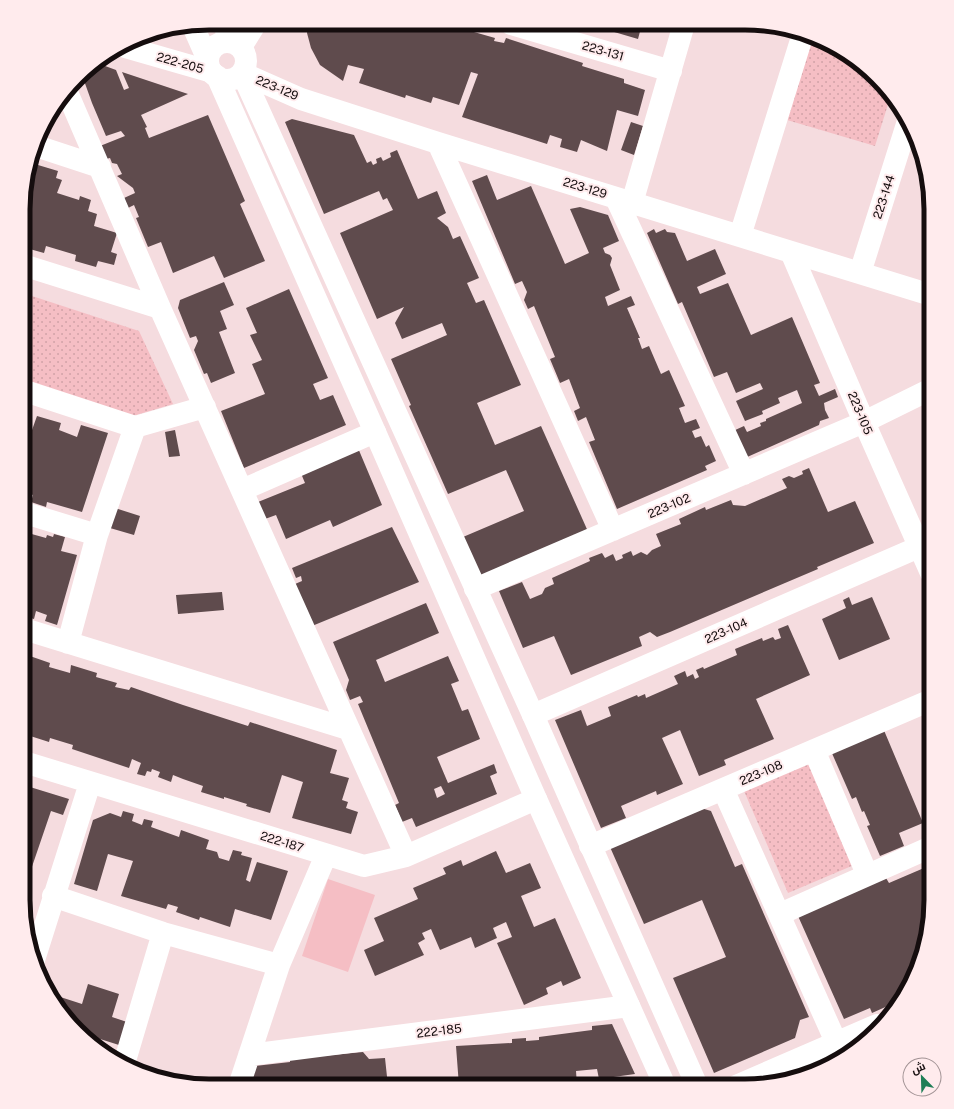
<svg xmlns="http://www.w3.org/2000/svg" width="954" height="1109" font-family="'Public Sans',Cairo,sans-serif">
	<defs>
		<pattern id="park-dots" width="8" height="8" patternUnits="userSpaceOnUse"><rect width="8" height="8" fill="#f5bec4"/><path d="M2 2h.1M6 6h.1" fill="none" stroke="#d1a2a7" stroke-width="1.8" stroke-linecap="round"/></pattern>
	</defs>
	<rect width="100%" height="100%" fill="#f5dcdf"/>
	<path fill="url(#park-dots)" d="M811,40L848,54L890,98L875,146L787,120Z
		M26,294L139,331L173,404L126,418L26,386Z
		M808,757L854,865L788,893L741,784Z"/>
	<path fill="#f5bec4" d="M328,879L375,895L348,972L302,956Z"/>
	<path fill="#5f4b4d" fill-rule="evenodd" d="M308,23L446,24L495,38L494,41L504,43L506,38L583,63L582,66L624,79V83L645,90L638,116L617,110L607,151L581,140L577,152L560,147L562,139L550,135L547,144L462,117L478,74L471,72L459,105L433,97L431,103L406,95L405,98L359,83L364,69L348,65L343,81L320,65L311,48L307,33Z
		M587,24H642L638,39Z
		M97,63L116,70L124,90L129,88L122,72L188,94L141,115L147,127L145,128L149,138L208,115L245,201L240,204L265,261L224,278L214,256L173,273L161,242L148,247L136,218L139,217L134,205L128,208L124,198L135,193L133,188L117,176L122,174L117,164L112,163L110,158L106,159L100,146L125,136L121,131L106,136L92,103L82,75L86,69Z
		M54,109V118L47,129L42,131L48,116Z
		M292,119L354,135L367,163L371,161L373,165L377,163L376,159L381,157L383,161L391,157L390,153L397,150L418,199L437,191L446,213L437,218L448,227L453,239L460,236L479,278L467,283L476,303L484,300L521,385L477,403L495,445L541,426L590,536L482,581L463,537L524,511L506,470L448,494L409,406L411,405L391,359L447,335L442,323L402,339L395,323L404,307L377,319L340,233L393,210L387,198L383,200L379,191L324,214L285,122Z
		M631,122L643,126L634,155L621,150Z
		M38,165L58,171L56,178L62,180L57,193L79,200L80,196L91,200L88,211L97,214L94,226L117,233L111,252L117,254L114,265L98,261L96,267L75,261L76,255L46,246L44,253L26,248L27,176L29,168L36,170Z
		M487,175L497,200L531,186L565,264L589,253L570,209L580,207L608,215L619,241L603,248L605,253L610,255L612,258L610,265L620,290L605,297L608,306L631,296L635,305L627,308L640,338H638L642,349L649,346L661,374L669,370L685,406L679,408L685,423L696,419L700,428L692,431L695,438L701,436L706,447L709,445L716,461L705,466L707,470L617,509L589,442L595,440L586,417L578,421L574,411L580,408L569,379L560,383L550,359L555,357L534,306L528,309L524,300L527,292L522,281L515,284L472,181Z
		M654,229L656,233L665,229L667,232L675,233L687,261L715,249L726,274L697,287L700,294L728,283L751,335L792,317L820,383L814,385L819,396L835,389L838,397L824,403L825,410L829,418L820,421L819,425L745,458L733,431L744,426L747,432L761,426L760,423L766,421V419L802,403L797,390L778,398L780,403L762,411L763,414L745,421L736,401L763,389L760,383L736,393L727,372L714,377L682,302L678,304L647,233Z
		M224,282L234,305L220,311L227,329L219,332L235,373L211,383L207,373L204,374L194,350L198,341L196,336L190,338L178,308L180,300Z
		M289,289L328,378L313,384L320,400L333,395L346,425L244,468L221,411L265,394L252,364L262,360L250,335L257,333L246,308Z
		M37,416L61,423L59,430L77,437L81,425L108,433L82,512L47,502L46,507L31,502L33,495L25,492V428L32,430Z
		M175,430L180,456L169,457L165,432Z
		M358,448L382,505L333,527L330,520L286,539L276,515L265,519L258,502L305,483L300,471Z
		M809,468L828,512L855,501L874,543L817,567L818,569L670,632L657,637L650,632L639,637L642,646L571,675L554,636L523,648L499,591L522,582L530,599L542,594L545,588L554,584L552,578L590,561L589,558L602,553L605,558L613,554L616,561L623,558L622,555L631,551L633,556L641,552L647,555L652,550L661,546L656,534L681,524L679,519L705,507L706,510L731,500L733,505L745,506L787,488L782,479L789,476L794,478L803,474L802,471Z
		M115,508L140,516L134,535L110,528Z
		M392,527L419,582L312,626L295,584L302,581L301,576L296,578L292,568Z
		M28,533L46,538L47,535L53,537L54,534L65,537L61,551L77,555L57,625L45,621L47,615L36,611L34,619L24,616L25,544Z
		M222,592L224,610L178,614L176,595Z
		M849,597L852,605L872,597L890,639L839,660L822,619L846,608L843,600Z
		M426,603L439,633L376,660L385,682L448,656L459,681L451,684L462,711L468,709L480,739L437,757L448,783L494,764L497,773L490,776L497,794L416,827L412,818L402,822L395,805L399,803L358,704L363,702L360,696L350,700L346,690L349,680L333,642ZM441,786L445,794L437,798L434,789Z
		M788,625L810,675L756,699L774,739L724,760L726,765L699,776L680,730L662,738L683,784L657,795L656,791L621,806L626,818L601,828L555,720L581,710L587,726L611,716L608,707L637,695L638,697L645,694L646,698L678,684L674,676L685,671L687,677L693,674L695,679L699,677L696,670L703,667L704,669L737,655L735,649L762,638L763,641L773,637L775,640L781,638L778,629Z
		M27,655L50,663L49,667L70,673L71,665L97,673L96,677L117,683L115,687L129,690L131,687L183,705L248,726L250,722L337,750L330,773L349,778L342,800L348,802L346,808L358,812L351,834L292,818L303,782L282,775L270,813L246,806L247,804L224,797V799L201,792L203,786L183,779L173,775L171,782L158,777L160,772L152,769L151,772L147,771L145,776L137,774L141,763L132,759L129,768L72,749L73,745L50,738L49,742L24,734V657H26Z
		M883,728L923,823L899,833L904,846L880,856L867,826L870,825L864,811L862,812L856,797L852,799L831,751Z
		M24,778L32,780L30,787L69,799L63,815L51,811L23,893Z
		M701,808L711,811L735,867L742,864L809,1017L800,1020L795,1038L714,1073L673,978L726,957L702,900L644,924L610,847Z
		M123,811L134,814L132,821L142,825L144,819L153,821L151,827L179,837L181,830L209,840L206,849L217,852L219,858L229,861L233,850L242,852L241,855L252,858L246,880L250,882L257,862L288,871L271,920L235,909L230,927L200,917L199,920L176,912L178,907L168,904L166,909L121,896L133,861L108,854L97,891L74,884L93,820L110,813L121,817Z
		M496,851L506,873L530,863L541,888L521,896L534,927L555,918L581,978L563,986L561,981L546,988L548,994L524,1005L497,943L512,937L506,922L493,928L497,938L475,948L471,937L440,950L431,929L422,933L425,939L418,943L424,955L375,976L364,950L384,941L374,918L418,899L413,888L446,874L443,868L461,860L463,866Z
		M931,865V913L921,960L901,1000L872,1013L870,1008L844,1019L798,916L886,878L889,883Z
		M88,984L119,994L112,1017L127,1022L119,1045L78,1032L48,993L82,1004Z
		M612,1024L635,1074L599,1079L597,1069L576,1071L577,1086H459L456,1046L512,1043V1039L526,1038V1041L539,1040V1037L592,1030V1026Z
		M363,1052L369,1059L385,1058L388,1086H248L255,1066L290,1062V1059Z
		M848,1052L838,1061L815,1068L814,1066Z"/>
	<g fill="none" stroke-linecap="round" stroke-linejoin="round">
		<path stroke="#fff" stroke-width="22" d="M511,24L671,71
			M125,47L212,72
			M241,47L256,23
			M242,73L301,99L438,143L931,295
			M67,92L160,308L406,856
			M438,143L613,530
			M36,146L100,167
			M616,198L744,474
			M632,203L684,24
			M740,236L802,37
			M791,252L864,422L931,573
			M26,266L160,308
			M860,273L908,121
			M25,391L135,427L205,407
			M242,490L375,432
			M25,513L97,535
			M475,589L864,422L931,389
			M24,629L348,729
			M68,643L97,535L135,427
			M533,715L919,547
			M814,750L867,874
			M24,762L364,866L406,856L536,799
			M723,789L836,1042
			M590,846L931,700
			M53,896L163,933L279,965
			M780,914L931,847
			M34,960L90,783
			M249,1055L629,1006
			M124,1064L163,933
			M239,1086L279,965L326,855
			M736,1086L877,1025"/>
		<path stroke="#fff" stroke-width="22" d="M223,23L232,42
			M193,26L208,60
			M208 61a19 19 0 1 1 38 0a19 19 0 1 1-38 0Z
			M242,73L533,715L697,1086
			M217,76L375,432L536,799L665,1086"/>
	</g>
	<g text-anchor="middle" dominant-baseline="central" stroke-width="4" stroke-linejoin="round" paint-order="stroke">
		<g font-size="12" fill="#150d0e" stroke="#ffebed">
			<text transform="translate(603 51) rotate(16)">223-131</text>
			<text transform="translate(180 63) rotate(16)">222-205</text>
			<text transform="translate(277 88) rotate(23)">223-129</text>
			<text transform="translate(585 188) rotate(17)">223-129</text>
			<text transform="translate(884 197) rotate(-72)">223-144</text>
			<text transform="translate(860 413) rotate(67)">223-105</text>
			<text transform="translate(669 506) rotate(-23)">223-102</text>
			<text transform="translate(726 631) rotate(-24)">223-104</text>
			<text transform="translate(761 773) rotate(-23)">223-108</text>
			<text transform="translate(282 842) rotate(17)">222-187</text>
			<text transform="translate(439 1031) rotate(-7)">222-185</text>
		</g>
	</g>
	<path d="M0 0H954V1109H0ZM209 30H745A179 179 0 0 1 924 209V900A179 179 0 0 1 745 1079H209A179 179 0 0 1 30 900V209A179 179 0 0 1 209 30Z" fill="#ffebed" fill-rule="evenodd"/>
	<path fill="none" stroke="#150d0e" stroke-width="5" d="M209 30H745A179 179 0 0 1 924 209V900A179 179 0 0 1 745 1079H209A179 179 0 0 1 30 900V209A179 179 0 0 1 209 30Z"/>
	<g transform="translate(922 1077) rotate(337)"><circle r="19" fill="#ffebed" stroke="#a19294"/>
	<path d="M0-3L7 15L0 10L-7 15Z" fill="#1f7e56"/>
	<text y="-6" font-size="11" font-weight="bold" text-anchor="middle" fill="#150d0e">ش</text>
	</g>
</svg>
